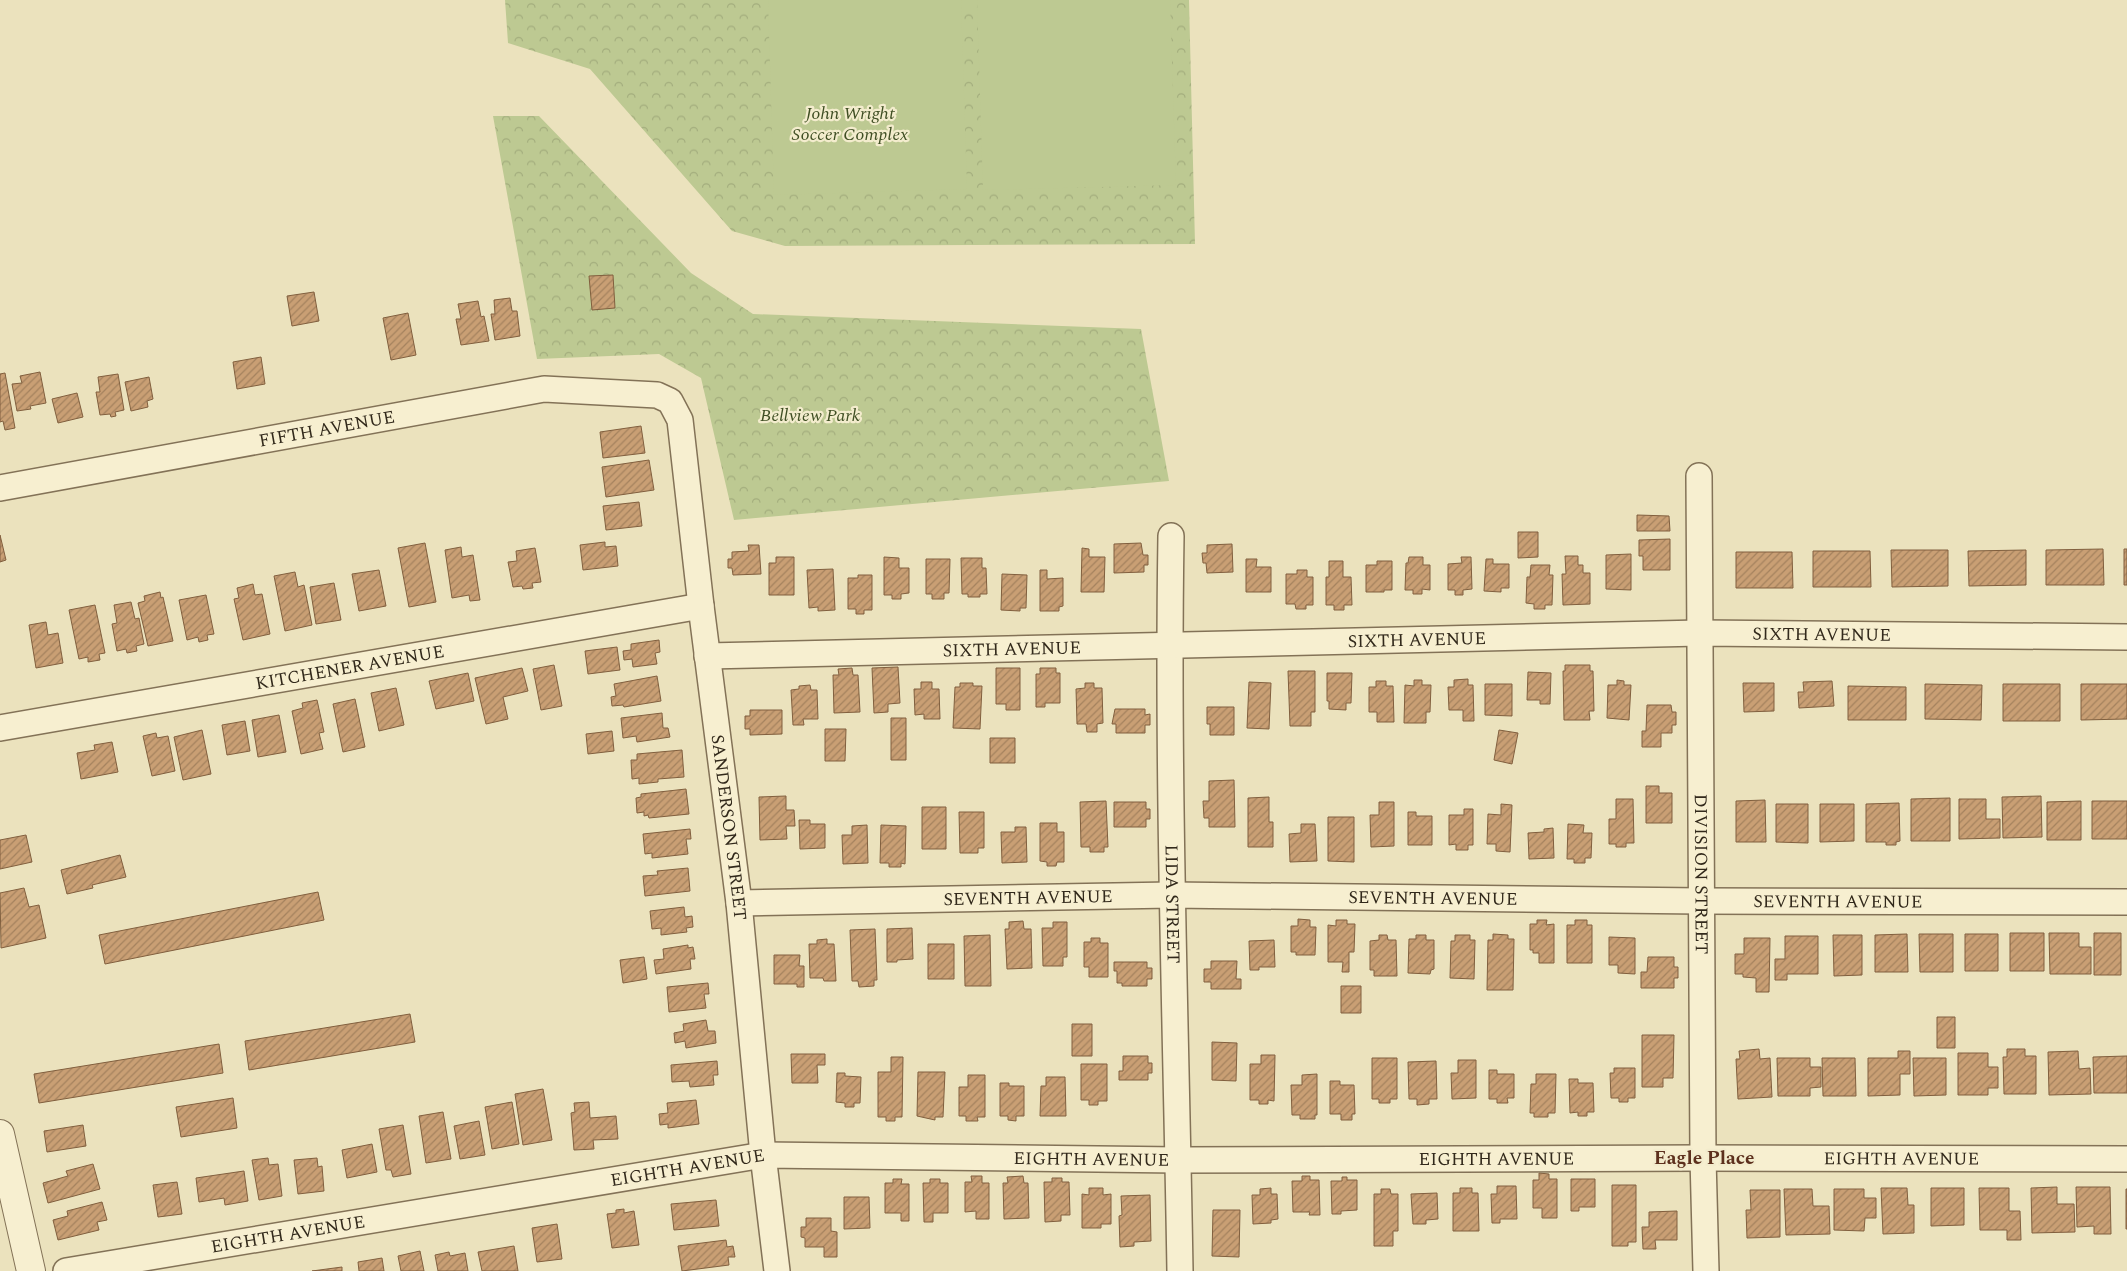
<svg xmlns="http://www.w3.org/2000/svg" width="2127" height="1271" font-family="Spectral,serif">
	<defs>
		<pattern id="forest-crowns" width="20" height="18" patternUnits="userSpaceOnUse" patternTransform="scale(1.25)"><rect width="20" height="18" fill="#bdc992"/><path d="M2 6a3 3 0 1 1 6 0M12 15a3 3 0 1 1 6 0" fill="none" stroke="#a3ad7d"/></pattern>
		<pattern id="building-hatch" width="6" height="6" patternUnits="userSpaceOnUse" patternTransform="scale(1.25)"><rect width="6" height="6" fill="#c99f74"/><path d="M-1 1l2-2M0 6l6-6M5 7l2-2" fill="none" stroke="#a4825e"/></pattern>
	</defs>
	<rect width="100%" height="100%" fill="#ebe2bd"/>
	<path fill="url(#forest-crowns)" d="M505,0H1189L1195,244L785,246L732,231L590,69L508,43Z
		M493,116H539L691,273L753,314L1141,329L1169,481L734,520L701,378L659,354L537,359Z"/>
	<path fill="#bdc992" d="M768,0H961L967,189L774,195Z
		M977,0H1170L1176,185L983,190Z"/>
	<path fill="url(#building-hatch)" stroke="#815f3e" d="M613,275L615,308L592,310L589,276Z
		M314,292L319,321L292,326L287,296Z
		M510,298L512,311H517L520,336L495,340L491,314H495L494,300Z
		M478,301L481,317L484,316L489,341L461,345L456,319H461L458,304Z
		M408,313L416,355L391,360L383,318Z
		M261,357L265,384L237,389L233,362Z
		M40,372L46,403L30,406L31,409L17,411L12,384L22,383L20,376Z
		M5,373L15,428L5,430L3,421L0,422V374Z
		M118,374L124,410L115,412L116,416L111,417L110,414L100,415L96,392H100L98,377Z
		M149,377L153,399L147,401L148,407L131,411L125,382Z
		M77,393L83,417L58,423L52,399Z
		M641,426L645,453L603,458L600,432Z
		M649,460L654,490L606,497L602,467Z
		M639,502L642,526L606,530L603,506Z
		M1637,515L1669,516L1670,531H1637Z
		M1518,532H1538V557L1518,558Z
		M0,535L6,560L0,562Z
		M1670,539V570H1643V556H1639V540Z
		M605,542V547L616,546L618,566L583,570L580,545Z
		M425,543L436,602L409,607L398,548Z
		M1141,543L1143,555H1148V565H1144V572L1114,573V544Z
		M1232,544L1233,572L1207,573L1206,563H1203L1202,553H1207V545Z
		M748,545H759L761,574L733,575L732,568H728V559H732V552L749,551Z
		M461,547L462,557L473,555L480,600L470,601L469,595L452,598L445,550Z
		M535,548L541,582L532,583L533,588L523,589L522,586L513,587L508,562L517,561L516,551Z
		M1082,548L1089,549V557H1105L1104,592H1081Z
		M2103,549L2104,585H2046V550Z
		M2124,549H2127V585H2124Z
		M1891,550H1948V586L1892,587Z
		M2026,550V585L1969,586L1968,551Z
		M1813,551H1870L1871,587H1813Z
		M1736,552H1792L1793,588H1736Z
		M1631,554V590L1606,589V555Z
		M1565,556H1578V565H1583V573H1590V604L1563,605L1562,574H1566Z
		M776,557H794V595H769V563H776Z
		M884,557L899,558V568H909V593L901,594V599H892V595H884Z
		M1409,557H1423V565H1430V590L1422,589V594H1413V590H1405L1406,563H1408Z
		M1461,557H1471L1472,589L1463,590V595H1455V590H1448V564L1462,563Z
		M961,558H982V568H986L987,594H980V597H968V594H962Z
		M926,559H950L949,593H944V599H932V594H926Z
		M1246,559H1257L1256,567H1271V592H1246Z
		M1486,559H1493V564H1509V588H1501V592L1484,591Z
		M1329,561H1343V577H1351L1352,605H1344V610H1334V605H1326V577H1329Z
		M1377,561H1392V590H1384V592H1366V565H1377Z
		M1531,565H1550L1549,575H1553L1552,605H1545V609H1534V604L1526,603L1527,577H1530Z
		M833,569L835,610L818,611V607L809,608L807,570Z
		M379,570L386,606L359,611L352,574Z
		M1040,570H1047V579L1063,578V606L1059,607V611H1040Z
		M1297,570H1307V577H1313V605H1306V609H1296L1295,604H1286V574H1297Z
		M295,572L298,587L304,585L312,625L285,631L274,576Z
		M1002,574L1027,575L1026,608H1020V611L1001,610Z
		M858,575H872V610H864V614H856V609H848V578H858Z
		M334,583L341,620L316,624L310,587Z
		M253,584L255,595L262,594L270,634L243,640L234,599L239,598L237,588Z
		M160,592L161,598L163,597L173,641L148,646L138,603L145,601L144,596Z
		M206,595L214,634L207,635L208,640L199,642L198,637L187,640L179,600Z
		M131,602L135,619L139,618L144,644L136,646L137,651L127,653L126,649L117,651L112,624L117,623L114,605Z
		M95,605L105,653L99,654L100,660L88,662V657L79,659L69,610Z
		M46,622L48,635L58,633L63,663L36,668L29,625Z
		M659,640L660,652L655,653L657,664L633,667L632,659L624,660L623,651L631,650V644Z
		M617,647L620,670L588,674L585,651Z
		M554,665L562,706L541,710L533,669Z
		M1565,665H1590V671H1593L1594,711H1589L1590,720H1564L1563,671H1565Z
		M898,667L900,703L888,704V712L874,713L872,668Z
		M522,668L528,691L503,697L508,719L486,724L475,678Z
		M852,668L853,675H858L860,712L834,713L833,675H839L838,669Z
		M996,668H1020V710H1006V704H996Z
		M1040,668H1056V673H1060V703H1045V707H1036V674H1040Z
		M1288,671H1315V712H1311V726H1290Z
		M1528,672L1551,673L1550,704H1540V700H1527Z
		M468,673L474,701L436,709L429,681Z
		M1327,673H1352L1351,703H1346V710L1329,709V701H1327Z
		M657,676L661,701L624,707L623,705L612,706L611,697L616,696L614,684Z
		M1468,679V685H1473L1474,721H1463V710H1449L1448,687H1454V680Z
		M1414,680H1422V685H1431L1430,712H1426V723H1404L1405,685L1414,686Z
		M1617,680L1624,681V685H1631L1629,720L1607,718L1608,685H1617Z
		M1376,681H1386V686H1393L1394,722H1377V712H1369V687H1376Z
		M1832,681L1834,706L1799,708L1798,692H1804L1803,682Z
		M921,682H932V689H939L940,719H924V714L915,715L914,689H921Z
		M1249,682L1271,683L1269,729L1247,728Z
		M960,683H973V686H982L980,729L953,728L955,687H960Z
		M1085,683H1094V688H1102L1103,723L1097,724V732H1087L1086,724H1077L1076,689L1085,688Z
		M1743,683H1774V711L1744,712Z
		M1485,684H1512V716L1485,715Z
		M1925,684L1982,685L1981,720L1925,719Z
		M2003,684H2060V721H2003Z
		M2081,684H2127V719L2081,720Z
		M810,685L811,690H817L818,719H803L804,725H793L791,690L799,689V686Z
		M1848,686L1906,687V720H1848Z
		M396,688L404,725L379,731L371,693Z
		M355,699L365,747L343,752L333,704Z
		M317,700L324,732L319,733L323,749L301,754L292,711L303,708L302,703Z
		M1647,705H1671L1672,712H1676V725H1672V733H1661V747H1642V731H1646Z
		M1207,707H1234V735H1210V724H1207Z
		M1115,709H1145V715L1150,714V725H1145V733H1116V724H1112Z
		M750,710H782V734L750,735V729H745V716H750Z
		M662,713L663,728H668L670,737L637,742L636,736L623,738L621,718Z
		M279,715L286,752L258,757L252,720Z
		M891,718H906V760H891Z
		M245,721L250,751L227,755L222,725Z
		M825,729H846L845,761H825Z
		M202,730L211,774L183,780L174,737Z
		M1499,730L1518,733L1512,764L1494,760Z
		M612,731L614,751L588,754L586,734Z
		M156,733L157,738L168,736L175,771L152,776L143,736Z
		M990,738H1015V763H990Z
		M112,742L118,772L81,779L77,753L95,750L94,745Z
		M682,750L684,777L658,779V782L639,784V778L632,779L631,760H637V754Z
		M1234,780L1235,827H1209V818H1204L1203,801H1209V781Z
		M1646,786H1659V793H1672V823H1646Z
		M686,789L689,814L649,818L648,815L644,816V812L637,813L636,798L641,797V794Z
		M786,796V810H794L795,826H786L787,839L760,840L759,797Z
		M2041,796L2042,837L2003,838L2002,797Z
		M1269,797V822H1273V847H1248V798Z
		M1950,798V841H1911V799Z
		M1616,799H1633L1634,843H1626V847H1616V844H1609V819H1616Z
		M1959,799H1986V819H2000V838L1959,839Z
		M1765,800L1766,842H1736V801Z
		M1106,801L1108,847H1104V852H1090V847H1081L1080,802Z
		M2081,801V840H2047V802Z
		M2092,801H2127V839H2092Z
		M1114,802H1146V809H1150V819H1146V827H1114Z
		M1379,802H1394V846L1371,847L1370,815H1379Z
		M1899,803L1900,841L1896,842V845H1886V842H1866V804Z
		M1501,804L1512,805L1510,852L1496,851V844H1487L1488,814L1501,815Z
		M1776,804H1808V843L1776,842Z
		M1820,804H1854V841L1820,842Z
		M922,807H946V849H922Z
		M1464,809H1473V845H1468V850H1456V844L1449,845V815H1464Z
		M959,812H984V848H978V853H960Z
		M1408,812H1416V816H1432V845H1408Z
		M1328,817H1354V862L1328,861Z
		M799,820H810V824H825V848L800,849Z
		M1040,823H1057V832H1064V862H1057L1056,866H1047V862L1040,861Z
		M1301,824H1315L1317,861L1290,862L1289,834L1301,833Z
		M1568,824L1584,825L1583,833H1592L1591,858H1585V863H1574V859H1567Z
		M867,825L868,863L843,864L842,835H852V826Z
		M881,825L906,826L905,864L901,863V867H889V863H880Z
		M1015,827H1026L1027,862L1002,863L1001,832H1015Z
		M1553,828L1554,858L1529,859L1528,833L1544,832V829Z
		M690,829L691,839H686L688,854L652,858V853L645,854L643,834Z
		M26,835L32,862L0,869V840Z
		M120,855L126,877L92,885L93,888L67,894L61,870Z
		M688,868L690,891L645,896L643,876L658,875L657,871Z
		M24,888L29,907L39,905L46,938L1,948L0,893Z
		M318,892L324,920L105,964L99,935Z
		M684,907L685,917L692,916L693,927L686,928L687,932L661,935V928L652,929L650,911Z
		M1298,919L1310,920V927H1316L1315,955H1296V952H1291V926H1298Z
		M1336,920H1347V924H1355L1354,952H1349V972H1342L1343,962H1328V925L1336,926Z
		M1537,920H1547L1546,925L1554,924V963H1539V953H1533V950H1530V924H1537Z
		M1575,920H1587V925H1592V963H1567V925H1575Z
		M1023,921L1024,929H1031L1032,968L1007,969L1005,929H1009V922Z
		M1053,922H1067V957H1063V966H1043L1042,928H1053Z
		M912,928L913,959L897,960V962H887V929Z
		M875,929L877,980H874V986L859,987L858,981H852L850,930Z
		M2010,933H2044V971H2010Z
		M2049,933H2079V947H2091V974H2050Z
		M2094,933H2121V975H2094Z
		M1493,934L1508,935V939H1514L1513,990H1487L1488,940H1493Z
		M1907,934L1908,972H1875V935Z
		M1919,934H1953V972H1920Z
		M1965,934H1998V971H1965Z
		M990,935L991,986H965L964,936Z
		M1379,935H1387L1388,940H1396L1397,976H1374V970H1370V941L1379,940Z
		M1416,935H1426V940H1434V969L1431,970L1430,974L1408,973L1409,939H1416Z
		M1455,935H1470V940H1475L1474,979L1450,978L1451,941H1455Z
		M1833,935H1862V975L1834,976Z
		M1785,936H1818V974H1787V980H1775V959H1785Z
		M1609,937L1635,938V974L1618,973V965H1609Z
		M1091,938H1100V943H1108V977H1089V967H1084V942H1091Z
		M1744,938H1770L1769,992H1756V978L1743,977V974H1735V954H1744Z
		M827,939V944H834L836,981H824L823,978H810L809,944H817V940Z
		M1274,940L1275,967H1259V970H1250L1249,941Z
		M928,944H954V979H928Z
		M688,945V948L693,947L695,959H690L691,969L656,974L654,960L664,959L663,949Z
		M774,955H800L799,966H804V987H797V984H774Z
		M644,957L647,979L623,983L620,960Z
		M1648,957H1674V967H1678V978H1674V988H1641V972H1647Z
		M1211,961H1237L1236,979H1241V989H1211V982H1204V969H1211Z
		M1114,962H1147V968H1152V979H1147V986H1122V983H1117V971H1114Z
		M708,983L709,994H704L706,1008L669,1012L667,987Z
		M1341,986H1361V1013H1341Z
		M410,1014L415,1042L249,1070L245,1041Z
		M1937,1017H1955V1048H1937Z
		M706,1020L708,1031H715L716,1043L686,1048L685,1041L675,1043L674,1033L684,1031L683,1024Z
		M1072,1024H1092V1056H1072Z
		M1642,1035H1674L1673,1078H1663V1087H1642Z
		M1212,1042L1237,1043L1236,1081L1212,1080Z
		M219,1044L223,1073L39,1103L34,1074Z
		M1759,1049L1760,1059L1770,1058L1772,1097L1738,1099L1736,1059H1740L1739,1051Z
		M2007,1049H2025V1056H2036V1094H2004L2003,1057H2007Z
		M1898,1051H1910V1074H1900V1095L1868,1096V1058H1898Z
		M2078,1051L2079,1069L2090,1068L2091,1094L2049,1095L2048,1052Z
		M1958,1053H1988V1067H1998V1088H1988V1095H1958Z
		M791,1054H825V1065H817L818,1083H792Z
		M1261,1055H1275L1274,1101L1268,1100V1104H1259V1100H1250V1064H1261Z
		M1123,1056H1148V1063H1152V1073H1148V1080H1119V1071H1123Z
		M2127,1056V1093H2094L2093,1057Z
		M891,1057H903L902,1117H895V1121H886V1117H878V1072H891Z
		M1372,1058H1397V1099H1390V1103H1379V1099H1372Z
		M1777,1058H1810V1067H1821V1087L1810,1088V1096H1778Z
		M1822,1058H1855L1856,1096H1823Z
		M1913,1058H1946V1095L1914,1096Z
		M1458,1060H1476V1098L1452,1099L1451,1073H1458Z
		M717,1061L718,1075H713L714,1085L690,1087L689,1081L672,1082L671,1065Z
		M1436,1061L1437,1099H1429V1104L1417,1105V1099H1409L1408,1062Z
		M1081,1064H1107V1101H1098V1105H1089V1100H1081Z
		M1614,1068H1635V1098H1628V1102H1619V1098H1611L1610,1073H1614Z
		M1489,1070H1497V1074H1514V1098H1507L1508,1103H1497V1099H1489Z
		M918,1072H945L943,1117H935V1120L917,1116Z
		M837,1073H845V1076L861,1077L860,1103H854V1107H845V1103L836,1102Z
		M1317,1074V1115H1315V1119H1300V1115H1292L1291,1085H1302V1075Z
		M1536,1074H1556L1555,1113H1548V1117H1534V1113H1530L1531,1084H1536Z
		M968,1075H985V1117H977L978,1121H966V1116H959V1087H968Z
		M1046,1077H1065L1066,1116H1040L1041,1086H1046Z
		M1569,1079H1578V1083H1593L1594,1112H1587V1116H1578V1112L1570,1113Z
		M1330,1081H1340V1085H1354L1355,1114H1352V1120H1341V1114H1330Z
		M1000,1083H1009V1086H1024V1116H1016V1121L1008,1120V1116H1000Z
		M543,1089L552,1140L523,1145L515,1094Z
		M233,1098L237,1128L181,1137L176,1107Z
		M696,1100L699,1124L668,1128V1124L660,1125L659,1114L668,1113L667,1103Z
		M512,1102L519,1144L492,1149L485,1107Z
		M589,1102L590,1118L616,1116L618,1139L593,1140L594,1149L574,1150L571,1113L575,1112L574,1103Z
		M443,1112L451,1159L426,1163L419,1116Z
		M479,1121L485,1155L460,1159L454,1126Z
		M83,1125L86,1146L47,1152L44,1131Z
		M403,1125L411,1174L393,1177L391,1170H386L379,1129Z
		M372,1144L377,1172L347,1178L342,1150Z
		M268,1158L269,1165L278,1164L282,1196L259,1200L252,1160Z
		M317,1158L318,1167L322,1166L324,1191L298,1194L294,1160Z
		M93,1164L100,1189L48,1203L43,1183L68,1176L66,1171Z
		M244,1171L248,1201L225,1205L224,1198L199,1202L196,1178Z
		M1539,1173L1549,1174V1179H1557V1218H1542V1208H1533V1180H1539Z
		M971,1176H982V1183H989V1219H976V1211L965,1212V1182H972Z
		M1023,1176L1024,1183H1028L1029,1218L1004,1219L1003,1183H1008L1007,1177Z
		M1302,1176H1310V1180H1319L1320,1215H1309L1310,1212H1293L1292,1181H1302Z
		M1342,1177H1347V1180H1357V1210L1341,1211V1214H1332L1331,1181H1342Z
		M1052,1178H1062V1182H1069L1070,1215H1061V1221L1045,1222L1044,1182H1052Z
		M893,1179H902L901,1184H909V1221H901V1213H885V1183H893Z
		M930,1179H940V1183H948V1213H933V1222H924L923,1183H930Z
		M1571,1179H1595V1207H1579V1211H1571Z
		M177,1182L182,1214L158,1217L153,1185Z
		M1612,1185H1636V1242H1628V1246H1612Z
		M1497,1186H1516L1517,1219H1500V1223H1492L1491,1194H1497Z
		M2057,1187V1204H2074L2075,1232L2032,1233L2031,1188Z
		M2076,1187H2110L2111,1234H2094V1226L2077,1227Z
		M1089,1188H1103V1195L1111,1194V1224H1101V1228H1082V1194L1089,1195Z
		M1271,1188V1194H1277L1278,1219L1271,1220V1223L1253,1224L1252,1195H1260V1189Z
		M1460,1188H1472V1193H1478L1479,1231H1453V1193H1460Z
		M1881,1188H1907L1908,1205H1914V1233L1883,1234Z
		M1931,1188H1964V1225L1931,1226Z
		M1979,1188H2009V1211H2020L2021,1240H2007V1230H1980Z
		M1381,1189H1390L1391,1194H1398V1231H1393V1246H1374V1194H1381Z
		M1784,1189H1812L1813,1206H1829L1830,1234L1786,1235Z
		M1834,1189H1864V1198H1876V1218H1865L1864,1231L1834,1230Z
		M2126,1189H2127V1229H2126Z
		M1750,1190H1780V1237L1747,1238L1746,1210H1751Z
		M1437,1193L1438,1219L1426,1220V1224H1413L1411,1194Z
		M1150,1195L1151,1241L1134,1242V1246L1120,1247L1119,1216L1122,1215L1121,1196Z
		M844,1197H869L870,1228L844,1229Z
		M716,1200L719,1226L674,1230L671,1204Z
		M102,1202L107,1220L97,1222L99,1230L58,1240L53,1220L68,1216L67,1211Z
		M624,1209V1213L634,1211L639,1245L612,1248L607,1214L616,1213V1210Z
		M1213,1210H1240L1239,1257L1212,1256Z
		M1677,1211V1240H1655L1656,1249H1643L1642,1227H1649V1212Z
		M806,1218H831V1231L837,1232V1257H824V1247H805V1238L801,1237V1227H806Z
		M557,1224L562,1259L537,1262L532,1228Z
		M726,1240L727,1247L733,1246L735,1257H728L729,1265L682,1271L678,1246Z
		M514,1246L518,1271H482L478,1252Z
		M420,1251L424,1271H401L398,1256Z
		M449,1252L450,1256L465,1253L468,1271H438L435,1255Z
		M382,1258L384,1271H359L358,1262Z
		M342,1267V1271H312Z"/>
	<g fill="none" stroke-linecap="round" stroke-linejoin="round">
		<defs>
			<g id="minor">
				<path id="s1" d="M1699,476L1703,1158L1706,1271"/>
				<path id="s2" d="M0,488L544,389L657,395L670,401L680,420L701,606L739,903L763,1155L777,1271"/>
				<path id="s3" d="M1171,536C1167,781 1176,1026 1180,1271"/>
				<path id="s4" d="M707,656L1700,633L2127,637"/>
				<path id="s5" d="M0,728L701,606"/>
				<path id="s6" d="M739,903L1171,895L1701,901L2127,902"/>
				<path id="s7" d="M66,1271L763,1155L1178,1160L1703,1158L2127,1159"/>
			</g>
			<path id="tertiary" d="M0,1134L31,1271"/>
		</defs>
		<use href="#minor" stroke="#837257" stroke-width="28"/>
		<use href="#tertiary" stroke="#837257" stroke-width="30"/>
		<use href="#minor" stroke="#f7efd0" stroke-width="25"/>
		<use href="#tertiary" stroke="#f7efd0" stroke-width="28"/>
	</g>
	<g text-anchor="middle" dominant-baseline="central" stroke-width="4.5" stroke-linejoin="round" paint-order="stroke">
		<g font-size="18" font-style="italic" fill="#3f4e23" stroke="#f3eccd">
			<text x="850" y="113">John Wright<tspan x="850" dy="21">Soccer Complex</tspan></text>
			<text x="810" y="415">Bellview Park</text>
		</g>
		<g font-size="18" fill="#32291b" stroke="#f3eccd">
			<text stroke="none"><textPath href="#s2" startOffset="332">FIFTH AVENUE</textPath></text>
			<text stroke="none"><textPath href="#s4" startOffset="1115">SIXTH AVENUE</textPath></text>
			<text stroke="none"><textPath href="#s4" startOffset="710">SIXTH AVENUE</textPath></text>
			<text stroke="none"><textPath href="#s4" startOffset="305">SIXTH AVENUE</textPath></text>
			<text stroke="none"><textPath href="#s5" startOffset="355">KITCHENER AVENUE</textPath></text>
			<text stroke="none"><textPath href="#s2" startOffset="1112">SANDERSON STREET</textPath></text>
			<text stroke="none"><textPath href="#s1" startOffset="398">DIVISION STREET</textPath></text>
			<text stroke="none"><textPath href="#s6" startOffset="289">SEVENTH AVENUE</textPath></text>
			<text stroke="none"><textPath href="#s6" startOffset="694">SEVENTH AVENUE</textPath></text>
			<text stroke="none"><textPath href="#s6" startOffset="1099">SEVENTH AVENUE</textPath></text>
			<text stroke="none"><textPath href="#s3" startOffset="368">LIDA STREET</textPath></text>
			<text stroke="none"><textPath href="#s7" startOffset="1035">EIGHTH AVENUE</textPath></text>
			<text stroke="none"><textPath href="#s7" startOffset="1440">EIGHTH AVENUE</textPath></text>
			<text stroke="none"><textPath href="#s7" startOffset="1845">EIGHTH AVENUE</textPath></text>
			<text stroke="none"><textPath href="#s7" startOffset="630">EIGHTH AVENUE</textPath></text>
			<text stroke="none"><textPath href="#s7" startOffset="225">EIGHTH AVENUE</textPath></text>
		</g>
		<g font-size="19" font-weight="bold" fill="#5d301d" stroke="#f3eccd">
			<text x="1704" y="1158">Eagle Place</text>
		</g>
	</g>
</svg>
